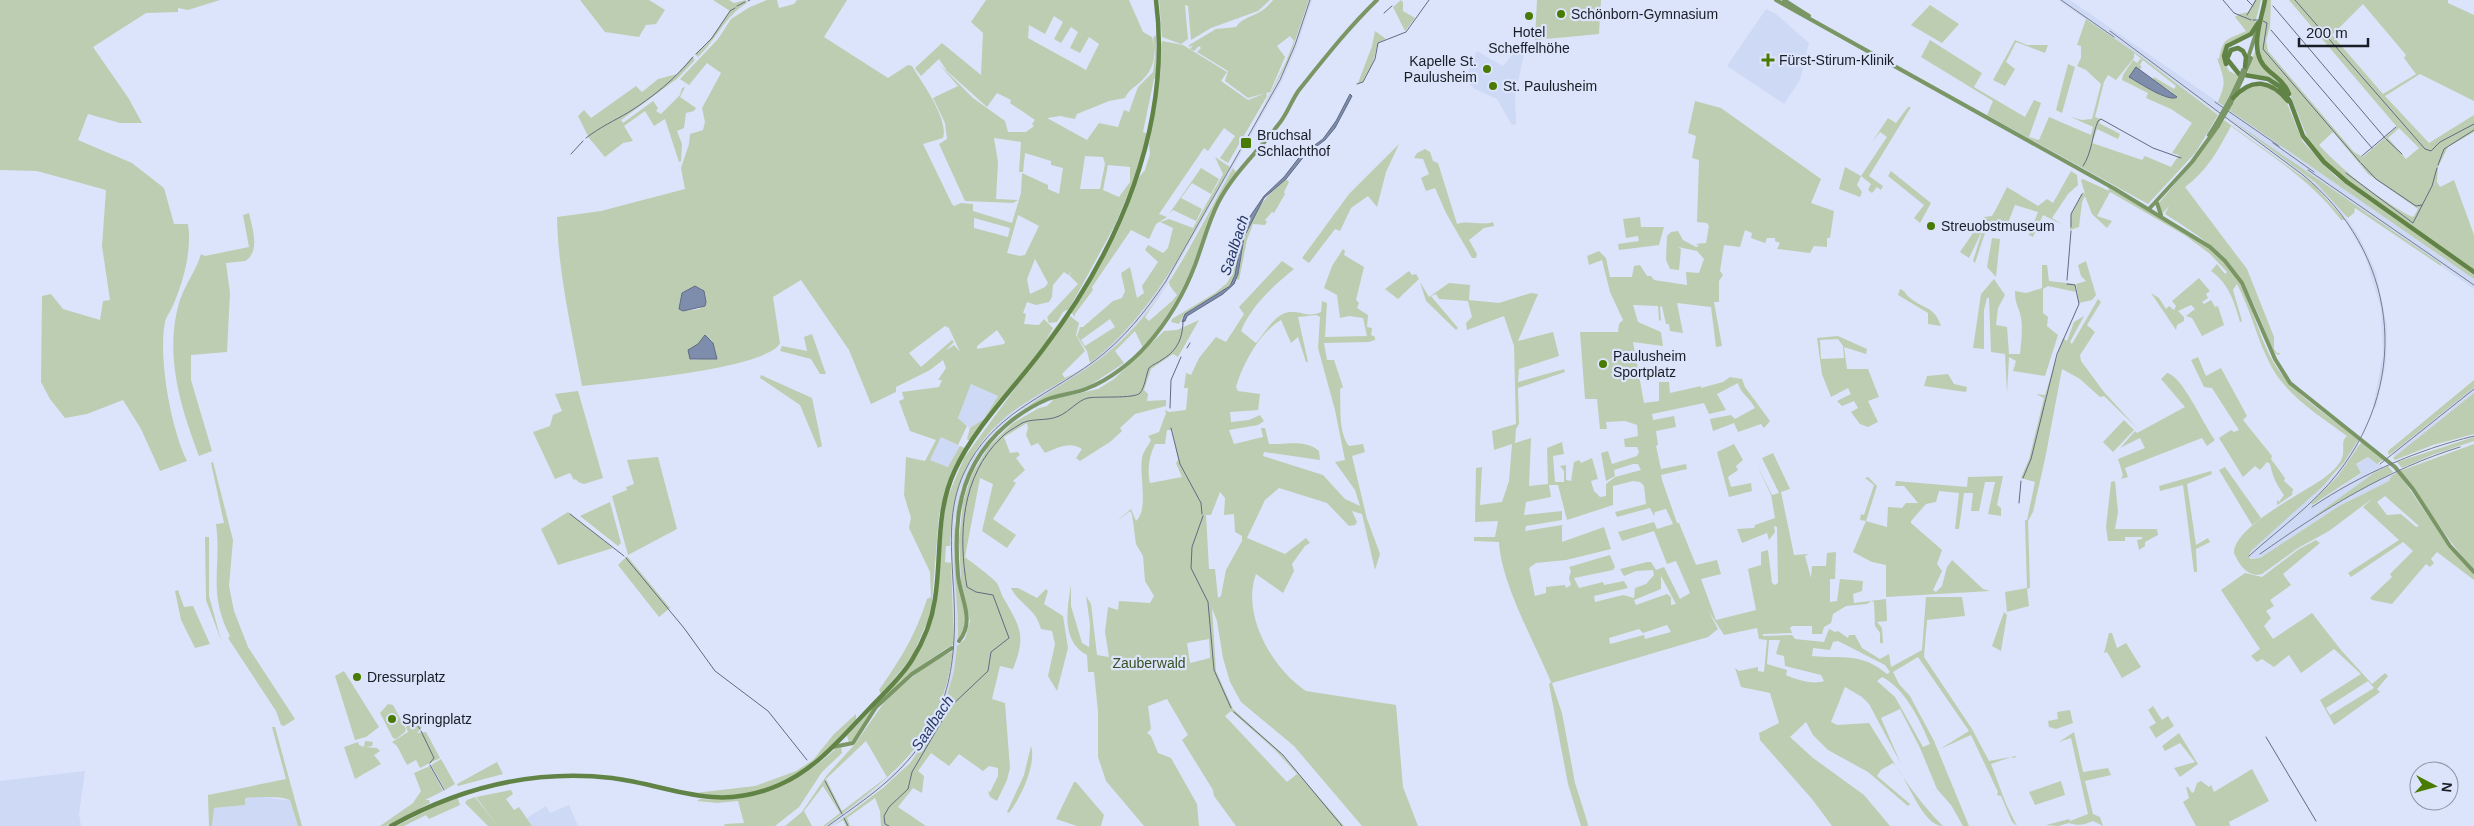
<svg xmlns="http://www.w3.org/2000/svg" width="2474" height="826" font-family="Arial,sans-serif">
	<rect width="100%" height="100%" fill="#dbe4fa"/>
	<path fill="#ced9f5" d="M1309,0H1312L1297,46L1282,81L1159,297L1135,326L1111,351L1082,373L1013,415L990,437L973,461L960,490L954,522L958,638L954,671L944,706L920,749L897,775L833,826H826L882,784L907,760L926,734L942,701L951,671L954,638L951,522L957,489L970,459L998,423L1026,402L1089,364L1120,336L1144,309L1165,280L1270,96L1288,61Z
		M2058,0H2070L2474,279V289L2204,101L2316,183L2340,208L2360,238L2376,272L2387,326L2386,363L2376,408L2373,407L2383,354L2381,309L2365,256L2343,217L2326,197L2302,176L2143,58Z
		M1766,9L1776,14L1809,43L1800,80L1784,104L1727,66Z
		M1477,51L1503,66L1515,52L1524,53L1515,96L1516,124L1512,125L1497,99L1475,89L1464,80Z
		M971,384L998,396L984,419L970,428L958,418Z
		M2474,387V393L2395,457L2392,453Z
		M941,437L960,446L949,467L929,460Z
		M2356,444L2359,445L2338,476L2311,503L2313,505L2361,474L2356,465L2369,457L2385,468L2374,473L2320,513L2390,473L2392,478L2389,481L2339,506L2260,558H2249L2252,550L2335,474Z
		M85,771L79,814L81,826H0V781Z
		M267,796L275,799L290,800L298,826H212L214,808L245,805V798Z
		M569,805L578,826H532L527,818L546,806L550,813Z"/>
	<path fill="#bdcdb1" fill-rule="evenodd" d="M0,0H220L188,10L178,8V12L146,13L93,47L129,99L142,123H120L88,114L78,140L132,163L164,188L174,224H188C192,250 184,279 174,303C172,309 166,317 165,322C158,357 171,429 187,461L160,471L141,429L123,400L87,414L65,418L50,399L41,382L42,296L51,294L63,309L100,320L103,301L110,300L102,246L106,190L37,171L0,170Z
		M580,0H649L665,10L656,24L646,25L639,37L605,32Z
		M713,0H729L734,3L746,0L747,3C725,16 716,40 698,57L695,54L706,45L730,11Z
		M767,0H777L779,8L794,4L797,0H847L824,37L888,78L908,65L912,66C922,83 949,119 943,138L923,144L952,204L954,206L961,203L973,204V211L1012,223L1021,193L1022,173L1048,185V189L1059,194L1063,168L1051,165V161L1025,153L1023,172H1019L1021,142L994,138L998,162L996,199L1018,200L1013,203L965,201L939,144L947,139L945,123L933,98L958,86L938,63L973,98L1005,121L1008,132H1026L1034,126L1032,124L1035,120L1010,103L1011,100L997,93L987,107L947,71L939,59L921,76L915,68L942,43L981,75L983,33L971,22L986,0H1129L1143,32L1152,37C1157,57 1154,71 1138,84C1132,89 1129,90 1125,98L1109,101L1077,114L1075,119L1060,116L1047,118L1087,140L1099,123L1118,127L1124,110L1129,112L1138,87L1153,72L1155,56L1153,38L1156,35V78L1154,79L1143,132L1148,134L1136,175L1115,225L1069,309L1063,312L1057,322L1049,323L1047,317L1078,284L1069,275L1074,269L1068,275L1064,272L1053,285L1052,297L1049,302L1036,305L1027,302L1023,313L1026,314L1024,324L1039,325L1044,319L1053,328L1046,340L1066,313L1053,334L970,441L967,439L970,428L984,419L998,396L971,384L958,418L967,426L958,445L941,437L930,460L948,467L960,446L965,448L948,483L939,515L931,613L912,657L881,694L879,690C902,657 915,636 927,599L931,597L930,572L909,528L911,518L904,495L906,457L925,461L936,440L910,431L899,401L904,399L902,392L939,387L942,380H938L946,368L943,360L930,370L896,387V392L871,404L849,350L801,280L773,297L780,343C768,369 615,382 582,386C572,331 558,273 557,217L601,211L685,189L681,168L689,144L690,134L703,130L705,122L702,108L721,73L707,63L689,85L680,79L718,39L731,19L750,7ZM1054,16L1063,22L1054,39L1061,43L1071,27L1078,32L1070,48L1080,53L1089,37L1099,44L1086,70L1028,38L1029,25L1045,34ZM1085,156L1103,157L1105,164L1100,189H1080ZM1108,165L1130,167V182L1119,197L1103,190ZM1018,215L1039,226L1025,255L1020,256L1007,253ZM974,218L1010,228L1008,237L974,228ZM1035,259L1048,283L1045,287L1030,294L1027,279ZM701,288L705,296L700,309L683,311L679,309L682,293ZM945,326L949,328L960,352L954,345L945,351L954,342L952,340L921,367L909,353ZM997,330L1005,342L1004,344L977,349V346ZM711,339L717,358L691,360L697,345Z
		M1159,0H1270L1258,11L1211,28L1191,40L1188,6L1185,5L1188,39L1181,44L1162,37Z
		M1273,0H1309L1288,61L1255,123L1286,62L1294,41L1290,36L1277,46L1285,57L1270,92L1248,98L1225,81L1228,71L1197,52L1201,48L1199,46L1194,51L1190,49L1193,45L1189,47V45L1216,29L1236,27C1245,14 1260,18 1273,0Z
		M1401,0L1403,2V11L1415,18L1405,31L1393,7Z
		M1537,0H1601L1599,34L1535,40Z
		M2058,0L2143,58L2218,115L2196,152L2148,204L1987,115L1993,101L1921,57L1930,40L1982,73L1974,87L2025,117L2034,100L2041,103L2029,137L2039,140L2049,117L2091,135L2093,127L2071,117L2082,120L2092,119L2101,84L2086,70L2077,66L2081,58V46L2077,45L2086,19ZM2134,53L2176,86L2174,89L2154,77L2153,80L2172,92L2164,97L2150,88L2136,67L2140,69L2142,67L2140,65L2143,60L2140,59L2137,63L2133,60L2123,75L2122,80L2148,93L2146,98L2171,109L2192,123L2172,153L2179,155L2171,167L2145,156L2142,160L2092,143L2097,129L2118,139L2120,134L2099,123L2101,119L2095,117L2104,82L2108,75L2116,80L2134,58Z
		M2255,0H2261L2253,31L2228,43L2224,61L2229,71L2239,76L2224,106L2218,102C2227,81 2224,79 2217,58L2219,59C2223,36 2228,40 2246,31L2235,17L2239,14L2248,12Z
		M2267,0H2271L2270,26L2266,41L2268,51L2354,152L2363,157L2397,127L2289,0H2448V3L2474,15V101L2420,74L2385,96L2429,143L2474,115V132L2448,147L2438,167L2437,182L2440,187L2454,180L2474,235V271L2351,183L2331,167L2310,144L2287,87L2262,62L2258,42ZM2363,4L2406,55L2404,58L2416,74L2383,94L2332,35ZM2399,128L2419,148L2406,159L2388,138ZM2333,132L2368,174L2418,209L2414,216L2412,217C2377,198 2346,174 2319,145Z
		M1930,5L1959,24L1942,43L1911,25Z
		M1375,31L1386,39L1378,43L1373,62L1362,83H1358L1372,46Z
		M2015,40L2027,45H2048L2045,53L2016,42L2006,62L2015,69L2005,86L1993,80Z
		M1162,41L1183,45L1227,72L1221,81L1248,100L1266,93L1267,96L1228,163L1220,158L1235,136L1224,128L1208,151L1204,148L1159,214L1167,217L1156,224L1149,239L1131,230L1092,287L1093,290L1075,314V317L1071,312L1120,224L1139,177L1145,170L1150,154L1149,144L1156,107Z
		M2255,51C2261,67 2276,77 2287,92L2273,79L2247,74Z
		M692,57L695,60L678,78L621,120L623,123L653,101L658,108L656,111L661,114L680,95L682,88L685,87L680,97L696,108L694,111L686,113L684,128L677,131L682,144L681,161L679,162L665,119L654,126L645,111L624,126L633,141L623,143L605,157L589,138L578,116L584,110L591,118L636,86L642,92L658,79L677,74Z
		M2068,64L2075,67L2062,113L2056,110Z
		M2252,85L2268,86L2286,101L2303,142L2335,176L2474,274V279L2229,110L2238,94Z
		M1695,101L1721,108L1821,179L1811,203L1834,211L1830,238H1827V247L1814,246L1810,253L1777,249L1780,243L1775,241V238H1767L1765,243L1751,238L1752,233L1745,230L1740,247L1724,245L1720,271L1723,275L1719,281V302H1714L1722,346L1716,347L1711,307L1677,303L1683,333L1670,331L1669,324H1666L1662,306L1660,307L1661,321L1659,320L1658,306L1633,305L1638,322L1661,332L1663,346L1633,342L1644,403L1659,401V382H1669L1670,393L1701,386V388L1723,382L1730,377L1742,379L1745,387L1770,421L1764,428L1761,424L1738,432L1734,423L1713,431L1710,419L1731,415L1735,419L1755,408C1750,398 1740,393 1738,383L1717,394L1726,410L1709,414L1704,403L1652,414L1653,420L1674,416L1676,427L1656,431L1658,445L1656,446L1661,469L1686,464L1687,469L1661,475L1662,480L1677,523H1679L1696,565L1717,560L1721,574L1701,579L1716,620L1756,610L1748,569L1761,565V552L1768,550L1772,583L1775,585L1778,583L1777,527L1774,526L1775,532L1769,540L1767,533L1742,543L1737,529L1754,528L1755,525L1775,518L1771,495L1757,465L1772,495L1779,493L1762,458L1773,453L1790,489L1781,492L1794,555L1809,554L1805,556L1811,578L1812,566H1826L1827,553L1836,552L1835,579H1830V602L1837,601L1840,579L1863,581L1862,591L1853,594L1854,603L1886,599L1887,621L1877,622L1882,628L1883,643H1880V633L1875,626L1874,602L1871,601L1867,604L1846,606L1833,614L1831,623L1824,627L1822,634H1812V626H1792L1790,628L1792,633L1763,634V636L1792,635L1795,639L1824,642L1829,629L1835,632L1838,631L1848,638L1849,635H1855L1862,648L1880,659L1889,654L1891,667L1922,650L1926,597H1962L1965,616L1927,620L1924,657L1972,729L1989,761L2016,756L2015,758L2011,757L1991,764L2006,804L2017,826L2012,822L2001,796L1997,795L1998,792L1971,735L1940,749L1969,731L1918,657L1893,672L1899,684L1910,696L1934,741L1969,826H1963L1951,805L1937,789L1920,748L1900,709L1881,718L1901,764L1869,704L1862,697L1845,687L1831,722L1837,725L1869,723C1892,759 1912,796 1943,826C1921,826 1907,775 1893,763L1881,770L1877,776L1910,804L1908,806L1868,772L1828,750L1813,735L1806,722L1790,737L1813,758L1864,795L1890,826H1832L1812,799L1760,740L1759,733L1779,723L1770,693L1741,687L1735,668L1739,671L1758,667V671L1764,672L1767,640L1759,639L1757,628L1724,635L1708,610L1718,629L1708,637L1552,683L1562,713L1575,783L1587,821L1588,826H1581L1568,784L1549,684L1551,682C1535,643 1501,583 1499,542L1474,541V537H1495L1498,521L1475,522L1476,468L1482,467L1480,505L1502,502L1509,481L1512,444L1494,450L1492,431L1516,424L1514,346L1504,316L1467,330L1466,323L1472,317L1468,301L1439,299L1436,294L1431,296L1458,328L1456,330L1426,301L1420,282L1429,297L1449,283L1470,285L1469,300L1499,303L1531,293L1538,294L1518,341L1553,332L1559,356L1519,369L1518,382L1564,369L1565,372L1518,388L1519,424L1516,429L1515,443L1531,438L1529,486L1548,484L1547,448L1562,442L1564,454L1553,456L1555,482H1564V471L1560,466L1566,465V480L1571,481L1574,462L1579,460L1581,463L1592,458L1598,479L1591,481L1594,491L1600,497L1606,496V484L1615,477L1641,470L1638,464H1633L1614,470L1615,476L1606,481L1601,453L1608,451L1612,464L1637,456L1639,452L1637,447H1625L1624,439L1638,436L1637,425L1625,421L1606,422L1607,429H1600L1597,399H1585L1580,332H1618L1619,324L1623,320L1610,292L1602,260L1589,265L1587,256L1599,251L1606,258L1610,277H1632L1634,266L1640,265L1647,276H1651L1654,280L1687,285L1686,272L1699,273L1704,259L1697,251L1678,247L1681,249L1679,270L1670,269L1666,260L1667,236L1671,232L1678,231L1683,240L1696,247L1699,246L1696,244L1706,243L1709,226L1707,223L1697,222L1699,160L1692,158L1696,136L1688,133ZM1633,481L1640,482L1644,486L1646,504L1615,512L1617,517L1650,508L1654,516L1655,512L1666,509L1673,524L1657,529L1654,522L1618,532L1622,541L1654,531L1667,564L1676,561L1690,593L1680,599L1664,567L1656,570L1651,562H1647L1620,569L1624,576L1636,571L1653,570L1654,575L1646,584L1635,588L1634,598L1623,595L1595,602L1594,596L1628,588L1624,581L1604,585L1603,582L1579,588L1574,578L1613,570L1615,567L1610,555L1569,567L1571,571L1569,578L1571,585L1566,588L1565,585L1546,587V593L1535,596L1529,568L1536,563L1566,560L1611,549L1604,527L1562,542V525L1525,531L1526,526L1562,520V511L1524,515L1526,502L1551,497L1549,485H1558L1567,520L1613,505V486ZM1661,576L1676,604L1671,605V597L1667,594L1636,605L1634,600L1661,589ZM1667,625L1671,632L1645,639L1644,635L1610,644L1609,638L1639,629L1643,633ZM1769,640H1780L1776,654L1784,656L1785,666L1821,675L1824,681C1813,685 1797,680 1786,675L1787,670L1767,664ZM1838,641L1885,665L1890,672L1887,674C1861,652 1843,659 1812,656L1813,648L1830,650L1833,642ZM1882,677C1905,688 1921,722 1930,744L1923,747L1895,697L1877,681Z
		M1908,107H1911L1869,176L1883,186L1881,190L1877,187L1872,193L1868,190L1871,184L1861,176L1857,185L1862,192L1860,197L1839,189L1845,167L1861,176L1887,137L1880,132L1872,142L1888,118L1896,123Z
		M2226,116L2441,264V266L2355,208L2354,213L2348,218L2316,183Z
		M2224,120L2314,185L2345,220H2341C2311,180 2270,155 2231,126C2219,149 2207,171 2185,187L2247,269L2274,337V349L2277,353H2281L2278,355L2274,352C2263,328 2255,301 2240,279C2223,250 2193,232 2165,214L2169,206L2163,213L2158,204L2196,159Z
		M1399,144L1386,172L1377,207L1368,196L1351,208L1340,231L1335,229L1309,263L1302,258L1349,194Z
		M1425,149L1430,152L1433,161L1438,163L1457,224C1469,220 1481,226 1493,222L1494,226L1484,228L1469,240L1477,254L1476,258H1472L1446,213L1435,188L1426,191L1421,178L1429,174L1423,159L1414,158L1417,153Z
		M1215,157L1230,167C1190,237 1155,313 1090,363L1087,351L1077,336L1080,327H1083L1113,301L1122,298L1125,291L1121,273L1130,267L1137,298L1144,293L1142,286L1158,262L1145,250L1148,245L1163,253L1168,248L1173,228L1160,222L1169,219L1193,228L1223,174ZM1110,319L1115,327L1085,346L1081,340Z
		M1201,168L1219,179L1211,194L1192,183L1181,198L1202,209L1196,221L1173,210L1169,214Z
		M1233,168L1236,172C1212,206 1204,240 1188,277C1176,303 1161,326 1143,348L1135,331L1115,351L1124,363L1089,386L1045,399L1002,427L967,476L961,491L955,522L958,585L966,615L964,629L958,640C959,586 944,527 966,476C995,407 1073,389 1123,339C1171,292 1200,227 1233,168ZM1169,282L1170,286L1177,295L1172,301L1149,321L1145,317Z
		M1891,171L1931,203L1920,223L1914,218L1924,205L1888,176Z
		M2071,171L2077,175L2078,185L2068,194L2052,218L2063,225L2043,215L2033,237L2029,235L2038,212L2015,205L2004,233L1998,232L1999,226L1988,224L1975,263L1973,261L1983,229L1969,258L1960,252L1984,217L1992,216C1998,206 2002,197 2007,187L2038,206L2047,199L2053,203Z
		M1286,179L1289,182L1284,192L1285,194L1274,213L1272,212L1265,220L1267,222L1265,225L1253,224L1247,240L1239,280L1236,279C1239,269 1240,258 1242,248C1248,219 1264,196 1286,179Z
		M2083,179L2109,191L2108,187C2144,208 2192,229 2221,258C2252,290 2253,327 2274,363C2294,396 2329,416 2359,439L2344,462L2323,486L2252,550L2249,555L2250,559L2260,558L2339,506L2389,481L2391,476L2398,472L2444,540L2474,574V580L2437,552L2431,559L2434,563L2430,567L2426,564L2392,604L2372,600L2370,598L2392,577L2390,574L2413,551L2403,542L2351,577L2348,573L2399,540L2363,507L2373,498L2329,531L2298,548L2262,574C2248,578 2239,565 2234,553C2233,527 2305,492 2324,478C2332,472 2342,463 2343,454C2344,446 2341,441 2347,436C2320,416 2288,397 2271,366C2257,340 2251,310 2237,284L2233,290L2242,321L2240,322C2234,301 2229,284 2211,271L2217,264L2225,274L2227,272L2210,254L2186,236L2110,192L2097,216L2112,221L2107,228L2092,214L2085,196L2082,202L2079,227L2070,230L2071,214L2083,192L2085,194L2081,180ZM2385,496L2419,526L2416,527L2401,514L2387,515L2377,502Z
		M249,213C252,227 261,252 245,261L226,263L230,293L227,352L191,355V380L212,451L199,456C181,408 164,355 179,303C184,286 196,271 201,254L205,256L249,247L243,215Z
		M1247,217L1249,218L1240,248L1235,275L1230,286L1182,318L1179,324L1171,322L1172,319L1215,293L1227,283L1233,272L1237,246Z
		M1640,217L1641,227H1664L1659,245L1619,250L1618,244L1639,241L1638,236L1626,238L1623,219Z
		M1992,238L2000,239L1996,277L1987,267Z
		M1343,249L1345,251L1344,255L1364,267L1356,300L1359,303L1357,308L1368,315L1367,327L1372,328L1371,335L1375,337V340L1369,342L1324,343L1327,360H1334L1343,387L1340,389C1341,406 1338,432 1349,446L1363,444L1365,452L1352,456L1367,519L1380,554L1375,570L1362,514L1352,511L1357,522L1355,525L1349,526L1327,503L1279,488L1265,500L1247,538L1285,554L1306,538L1310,543L1305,546L1292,564L1294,571L1283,593L1256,574C1241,614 1272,669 1306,691L1396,705L1403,787L1418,826H1362L1294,746L1241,702L1230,682L1223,658L1217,621L1212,608L1216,671L1233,709L1278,750L1344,826H1236L1214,796L1213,790L1182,740L1188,735L1167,699L1148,706L1151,729L1147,733L1151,736L1158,753L1171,758L1197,804L1199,826H1144L1106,781L1098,757V712L1094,672H1088L1087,655C1061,641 1067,610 1071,585V606L1082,643L1089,647L1090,624L1086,596L1091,604L1097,655L1109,657L1105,632L1108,607L1118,610L1119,601L1150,603L1154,596L1145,581L1143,556L1136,544L1132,514L1130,511L1116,522L1131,509L1136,521C1149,510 1139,475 1142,458C1143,452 1148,446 1151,440L1148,436L1159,432L1166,413L1165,410L1169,412L1186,410L1188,388H1184L1186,373L1191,375L1199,358L1216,337L1226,342L1244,314L1239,307L1282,261L1294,269C1273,286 1251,306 1241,331L1256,343C1265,333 1275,313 1290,312C1303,311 1307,318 1321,312L1322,301L1327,303L1325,337L1367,336L1363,318L1349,316L1340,318L1337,295L1324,288L1332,266ZM1316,315L1320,317L1318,348L1335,410L1345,460L1335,462L1355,490L1360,506L1345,499L1323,475L1263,456L1264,452L1320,460L1319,451C1305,439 1286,445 1269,444L1265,428H1261L1263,437L1234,444L1229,430L1258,425L1264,421L1260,415L1249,420L1231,422L1230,412L1258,410L1260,394L1238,391L1236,387C1243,364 1259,333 1281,320L1291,343L1298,337L1306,362H1308L1298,317ZM1167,430H1172L1178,460L1176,463L1182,477L1150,483C1147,471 1149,456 1155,444H1165ZM1220,492L1225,498L1224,515L1234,514L1235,532L1242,536V541L1226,570L1221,596L1218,598L1215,569H1209L1206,515H1211ZM1209,639L1210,658L1190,663L1187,643ZM1231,711L1275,750L1297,774L1287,782L1225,716Z
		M2086,261L2096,295L2092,300L2079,303L2076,284L2086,281L2081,276L2078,265Z
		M2042,265H2047L2049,281L2075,284L2076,292L2048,286L2043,289V313L2048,317L2047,326L2058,335L2045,376L2013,371L2016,361L2009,357L2007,393L2005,354L1991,352L1989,298H1987L1984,310V349L1973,348L1981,294L1994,279L2005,295L1998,308L1996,325L2007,327L2009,354H2020C2021,342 2023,330 2021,318C2019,306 2015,305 2015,291L2026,293L2042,288Z
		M1409,271L1412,275L1416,274L1419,279L1398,299L1385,289Z
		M2199,278L2210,291L2206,294L2208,298L2202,302L2204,304L2211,300L2215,307L2218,306L2224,325L2202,336L2192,318L2186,316L2195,309L2191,305L2178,311L2184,317V321L2177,325L2176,330L2151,293L2159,298L2166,309L2169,306L2174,310L2176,306L2172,301Z
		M1900,289C1906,291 1904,293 1909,297C1922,309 1934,305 1941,326L1928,324V313L1898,295Z
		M2098,299L2101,302L2087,325L2095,332L2080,355L2081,361L2104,392L2137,428L2104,396L2100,397L2080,379L2062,369L2045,459L2033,512L2028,521L2030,588L2027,589L2029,606L2007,612L2005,592L2027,588L2025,520H2027L2035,482L2021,478L2029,459L2044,398L2036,394L2045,395L2063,338L2067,341L2074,322L2084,316L2070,342L2072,344Z
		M1069,315L1079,323L1076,335L1085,351L1062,374L1065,378L1077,372C1055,386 1032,397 1012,412C968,445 951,493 950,546H946L945,562L951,563L954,644C906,673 886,696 853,740L849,742L847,736L905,672L932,619L946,501L964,458Z
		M1199,320L1178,357L1173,354L1151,369L1144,390L1148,394L1147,401L1166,400V406L1135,414L1120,428L1122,431L1110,442L1080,461L1076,458L1082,449C1069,441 1058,448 1045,453L1038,443L1031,446L1026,435L1028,428L1027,423L1004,437L1010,453L1018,452L1020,455L1016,458L1025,470L1013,481L1016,483L993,519L1016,535L1007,548L982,531L993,484L980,478L965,557C975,565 987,573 996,582C999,585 1001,594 1004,599C1021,628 1026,637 1013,669L1000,666L992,699L1005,703L1010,768L1007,780L997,801L990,797L988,791L990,792L998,776V768L989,766L983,771L959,754L949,766L931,753L918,771L924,776L922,793L913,788L898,807L926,826H881L880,811L875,798L847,818L850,826H846L843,820L833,826L884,787L910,763L929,736L944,706L954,671L957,646L965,639L970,621L961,582L960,559L959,541L963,502L972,474L989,446L1013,423L1039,408L1047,406L1054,399L1098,389L1114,379L1164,331L1177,330Z
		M812,334L826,374H820L811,359L780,351L782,346L807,351L804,337Z
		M1838,336L1867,349L1866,354L1844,347L1847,369H1868L1879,397L1868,401L1878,422L1868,427L1860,424L1851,412L1858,408L1854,401L1842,406L1837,401L1851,394L1848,388L1831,397L1822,374L1817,338ZM1838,339L1843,346L1844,358L1821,359L1820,340Z
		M2198,357L2206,376L2221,368L2247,416L2243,420L2272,456L2271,459L2285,478L2284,481L2293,489L2292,495L2277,505V500L2279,502L2284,495C2276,484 2273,477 2270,464L2267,462L2260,470L2255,466L2243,477L2219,438L2231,430L2234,432L2239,430L2212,388L2204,387L2191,360Z
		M2167,373C2182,375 2204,426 2215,440L2207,446L2202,438L2125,468L2128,477L2121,479L2123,475L2118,459L2145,448L2140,438L2120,448L2122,446L2135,431L2137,433L2185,407L2161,379Z
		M1948,374L1954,384L1967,387L1966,392L1924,386L1927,376Z
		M761,375L812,398L822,446L818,448L800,405L760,378Z
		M2474,380V387L2467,393L2397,449L2389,455L2388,453V451Z
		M578,391L603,478L584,484L578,482L576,479L574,480L570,473L555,479L533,432L550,426L553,415L562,411L555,394Z
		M2474,393V434L2433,445L2395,460L2393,458Z
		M2124,420L2134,430L2113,452L2103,442Z
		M2474,437V441L2432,455L2402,468L2397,462Z
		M2362,441L2384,459L2377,464L2368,457L2356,464L2361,473L2312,505L2311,503L2338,476Z
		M1734,444L1743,460L1736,466L1738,470L1728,477L1731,487L1751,483L1752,491L1729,497L1717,452Z
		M2474,444V569C2445,540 2427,503 2400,471Z
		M658,457L677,529L628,555L612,496L627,490L626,487L634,484L627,460Z
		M213,462L233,540L229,586L234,611L248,647L295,719L284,726L281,725L276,711L228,638L230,636C207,591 222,569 216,524L224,523L211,463Z
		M2388,466L2393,472L2313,517L2374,473Z
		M2225,467L2261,518L2252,525L2219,470Z
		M2211,471L2212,474L2187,484L2196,545L2208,538L2210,542L2196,549L2197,572H2194L2183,485L2160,491L2159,486Z
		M2003,476L1997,505L2001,508V516L1988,514L1995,482H1985L1979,511H1971L1973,493H1964L1959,529H1955L1959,493L1939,491L1936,502L1926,504L1911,521V523L1942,550L1937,564L1942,571L1933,590L1936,592L1942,586L1947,567L1952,560L1983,589L1990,591L1886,597V565L1872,562L1853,552L1866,521L1860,520L1861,514L1864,515L1874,485L1865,478L1868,477L1877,486L1866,521L1887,527L1888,507L1902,508L1906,503H1918L1904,486H1895L1896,481L1967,487L1968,477Z
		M2115,481L2118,512L2115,529H2157L2158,535L2145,542V546L2139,550L2137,540L2142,539V537H2125V541H2108L2106,527L2111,482Z
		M610,502L621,543L618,546L580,516Z
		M568,512L613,548L558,565L541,529Z
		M205,537H209V596L221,640L206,600Z
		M2316,540L2320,543L2283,574L2291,585L2270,600L2274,606L2266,611L2271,618L2264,626L2273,639L2312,613L2341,650L2372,684L2385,673L2388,676L2377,689L2380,692L2334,725L2320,700L2361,674L2334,649L2301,673L2289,655L2274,667L2262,659L2257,662L2251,656L2260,649L2221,590L2245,573L2262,577L2299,549ZM2368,681L2374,688L2330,715L2326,708Z
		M627,556L670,608L659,617L618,565Z
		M1011,588H1018L1037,598L1046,589L1048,591L1044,604L1063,616L1068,648L1057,691L1048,676L1055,644L1052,631L1041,629C1035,607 1020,606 1011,588Z
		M178,590L184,607L193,606L210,644L195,648L181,620L175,591Z
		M2004,612L2007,615L2001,651L1992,646Z
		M2109,633H2112L2117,648L2126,643L2141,667L2122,678L2107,652L2104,653Z
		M953,651C941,742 895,774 826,826H823L840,813L823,786L804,811L812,826H785L802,812L827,775L855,744L885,701L926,665ZM866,741L887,777L842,811L826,779Z
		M344,671L379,727L366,737L355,740L335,676Z
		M388,704L393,705L406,729L405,732L396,739L393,738L380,713Z
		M2153,706L2162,720L2168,716L2174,726L2156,738L2149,727L2156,723L2148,710Z
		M2070,710L2073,723L2056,729L2049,727L2048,721L2058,719L2057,712Z
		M856,714V720C842,735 829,752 812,764C780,789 736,802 695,793L755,786L796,771L813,760L834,734Z
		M416,716L422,727L417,733L426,732L440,758L420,768L416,760L407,765L397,746L392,742L408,732L406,727Z
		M272,727H275L302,826H298L290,800C281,796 256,797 245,798V805L214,808L212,826H209L208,795L286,779Z
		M2074,732L2083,772L2108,768L2111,775L2085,781L2093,814L2100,817L2103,826L2093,821C2084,825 2078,826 2069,823L2058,826L2046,825L2069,819L2070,821L2088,814L2071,738L2059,742Z
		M2179,733L2198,764L2180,777L2174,768L2195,762L2180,743L2165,751L2162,746Z
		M365,741L373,742L372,746L365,747L377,748L380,751L374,755L381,764L355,779L344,747L358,742L359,745L364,747Z
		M1031,746C1037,764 1020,799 1009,813L1007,812L1024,775Z
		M841,747L842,753L822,772L799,807L775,826H725L724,824L744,823L738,801L717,803L697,801L700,799C751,802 798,785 835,749Z
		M441,759L455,784L445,790L431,765Z
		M497,762L503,774L458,786L457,784Z
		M430,766L443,791L425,800H429L430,803L386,826H380L413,803L421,791L414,773Z
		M2252,769L2269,801L2229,822L2230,826H2196L2183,802L2189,798L2186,787H2188L2192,793L2194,792L2197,783L2201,781L2209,787L2211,785L2214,792Z
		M2061,781L2065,795L2035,805L2029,792Z
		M1074,782H1076L1104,815L1101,826H1077L1056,819Z
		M511,790L513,794L506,799L514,810L519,807L532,826H488L465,803L467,800L475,797L496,824L476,797Z
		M457,796L460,805L429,819L426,815L404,826H396Z"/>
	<path fill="#7f8dad" stroke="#606b84" d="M2136,67L2177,97C2169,103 2138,82 2129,77Z
		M1350,94L1352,96L1335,128L1325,140L1305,155L1286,179L1264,198L1244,237L1238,274L1234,284L1223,294L1187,316L1185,321L1182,322L1185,314L1230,286L1235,275L1240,248L1249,218L1264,196L1284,177L1301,155L1323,139L1336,121Z
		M695,286L704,291L706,302L705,306L683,311L679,309L682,293Z
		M705,335L713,343L717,359H690L688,350L698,344Z"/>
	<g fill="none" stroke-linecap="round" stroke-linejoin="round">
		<path stroke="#606b84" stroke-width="1" d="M2223,0L2234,13L2251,20
			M2247,0L2253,6
			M2295,0L2425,149L2431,151L2440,142L2474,124
			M748,1L750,0
			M737,6L745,2
			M2273,6L2385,138
			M1384,13L1392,6
			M2247,15L2256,0
			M2253,20H2259
			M2263,21L2267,23L2263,49L2360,162
			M2271,30L2372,148
			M696,54L712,38L730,11L735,8
			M1357,84L1363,82L1375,59L1378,43L1406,32L1429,0
			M586,138C600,127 614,121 629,112C653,97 675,79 693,57
			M2386,139L2402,154
			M571,154L583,141
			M2362,156L2396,127
			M2361,163L2376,179L2416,206L2422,205
			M2438,165L2444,149L2474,130
			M2083,166C2092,153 2092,135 2098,121L2101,119L2153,148L2181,158
			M2346,173L2413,223L2432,186L2437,168
			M2071,227V214L2082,194
			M2067,280L2071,231
			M1187,348L1190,343
			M1170,408L1171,380L1181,357
			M1171,428L1180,464L1201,503L1202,514
			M2023,478L2031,459L2057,354L2079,304L2075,285L2067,284
			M2019,503L2021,481
			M570,514L624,556
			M1203,516L1192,547L1191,568L1208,602L1214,670L1231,708
			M626,558L684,628L715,671L768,711L807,760
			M1234,712L1283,755L1342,826
			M418,726L420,729
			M421,731L434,758L430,763
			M2266,737L2316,821
			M430,765L444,790
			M825,781L842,814
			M844,818L848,826
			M889,826L885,824L884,816L889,807L908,789L912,772L950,707L988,671L991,652L1009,638L993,595L976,592L967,587C958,536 961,476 1001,438C1006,432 1013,429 1019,425C1029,417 1047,422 1059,416C1069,412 1078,400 1088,398C1097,396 1135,399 1140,393C1145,387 1146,375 1149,368C1153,364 1158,363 1163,359C1178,350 1183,337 1183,320"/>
		<path stroke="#7b9665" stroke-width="4" d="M1776,0L2115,189L2210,247L2225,261L2242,283L2275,359L2290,383L2395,467L2413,489L2450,546L2474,572
			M1784,0L1809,16
			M2247,61L2257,30
			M2245,72L2251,58
			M2229,101L2240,78
			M2231,103L2242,79
			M2209,135L2216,124
			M2157,203L2161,215
			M2149,209L2192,162L2218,126
			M959,641C976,620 960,598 958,575C955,536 956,497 975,463C991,434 1018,412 1048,399C1061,394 1075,394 1088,388C1109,380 1132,362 1147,345C1168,321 1184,294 1195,265C1203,244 1208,223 1218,203C1234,172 1258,152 1278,125C1287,115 1291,101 1299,90C1324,59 1348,28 1377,0
			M833,747L853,743L876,707L912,674L952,648"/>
		<path stroke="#628346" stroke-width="4.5" d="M2265,0C2261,23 2247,53 2269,71C2277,78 2285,83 2289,94
			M2226,64L2224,56L2227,46L2251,34L2258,23
			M2245,67L2246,57L2243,51L2238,48L2231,50L2227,59L2239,74L2268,79L2279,86L2290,101L2303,136L2324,162L2347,182L2474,272
			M2233,98C2252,77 2270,80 2288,101
			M391,826C459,788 534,769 612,778C674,786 715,813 779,785C816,769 841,738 868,710C883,694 900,679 912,660C923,642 932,621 935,599C942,555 935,512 955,470C974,428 1016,386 1044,348C1119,249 1172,126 1156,0"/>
		<path stroke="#747b8a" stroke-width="1" d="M2061,0L2114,37
			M2110,31L2303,175C2396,252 2413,376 2338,473C2314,504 2279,529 2249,556
			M2215,102L2279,146
			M2273,143L2314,172
			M2308,170L2474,285
			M2380,464L2474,389
			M2312,507C2361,474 2417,450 2474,436
			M2260,554C2322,510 2388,469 2460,447
			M828,826C851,809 876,793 897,772C953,717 958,655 953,581C951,544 948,507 964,473C991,414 1044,398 1093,362C1123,340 1146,311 1166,281L1280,80L1295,45L1310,0"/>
		<path stroke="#7b9665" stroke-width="4" d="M2240,78L2243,70
			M2242,79L2245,72
			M2216,124L2229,101
			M2218,126L2231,103"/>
	</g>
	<g fill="#497a02" stroke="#dbe4fa" stroke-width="2">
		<circle cx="1561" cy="14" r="5"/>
		<circle cx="1529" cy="16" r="5"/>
		<path d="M1765.5 52.5h5v5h5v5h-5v5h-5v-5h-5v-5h5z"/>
		<circle cx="1487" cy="69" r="5"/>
		<circle cx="1493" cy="86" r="5"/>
		<rect x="1240" y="137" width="12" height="12" rx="2.5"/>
		<circle cx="1931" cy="226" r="5"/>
		<circle cx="1603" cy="364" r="5"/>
		<circle cx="357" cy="677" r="5"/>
		<circle cx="392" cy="719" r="5"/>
	</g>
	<g text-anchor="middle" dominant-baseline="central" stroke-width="4.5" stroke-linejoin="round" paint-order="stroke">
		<g font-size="14" fill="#191d26" stroke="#dbe4fa" text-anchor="start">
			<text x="1571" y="14">Schönborn-Gymnasium</text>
			<text x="1529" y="32" text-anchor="middle">Hotel<tspan x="1529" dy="16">Scheffelhöhe</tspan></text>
			<text x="1779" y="60">Fürst-Stirum-Klinik</text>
			<text x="1477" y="61" text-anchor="end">Kapelle St.<tspan x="1477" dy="16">Paulusheim</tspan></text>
			<text x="1503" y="86">St. Paulusheim</text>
			<text x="1257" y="135">Bruchsal<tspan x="1257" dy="16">Schlachthof</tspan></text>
			<text x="1941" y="226">Streuobstmuseum</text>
			<text x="1613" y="356">Paulusheim<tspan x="1613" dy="16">Sportplatz</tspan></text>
			<text x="367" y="677">Dressurplatz</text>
			<text x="402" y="719">Springplatz</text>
		</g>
		<g font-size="14" fill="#385120" stroke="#dbe4fa">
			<text x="1149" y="663">Zauberwald</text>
		</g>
		<g font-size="15" font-style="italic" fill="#273764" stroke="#dbe4fa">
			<text transform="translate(1234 245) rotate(-72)">Saalbach</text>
			<text transform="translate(932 723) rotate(-56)">Saalbach</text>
		</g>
	</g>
	<g transform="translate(2434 786) rotate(96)"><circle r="24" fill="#dbe4fa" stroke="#8d94a5"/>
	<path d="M0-4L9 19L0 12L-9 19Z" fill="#497a02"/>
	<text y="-8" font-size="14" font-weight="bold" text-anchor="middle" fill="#191d26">N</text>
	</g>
	<path d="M2299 38v8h69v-8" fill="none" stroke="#191d26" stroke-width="2.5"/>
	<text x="2306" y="38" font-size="15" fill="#191d26" stroke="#dbe4fa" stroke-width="4" paint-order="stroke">200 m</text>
</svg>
